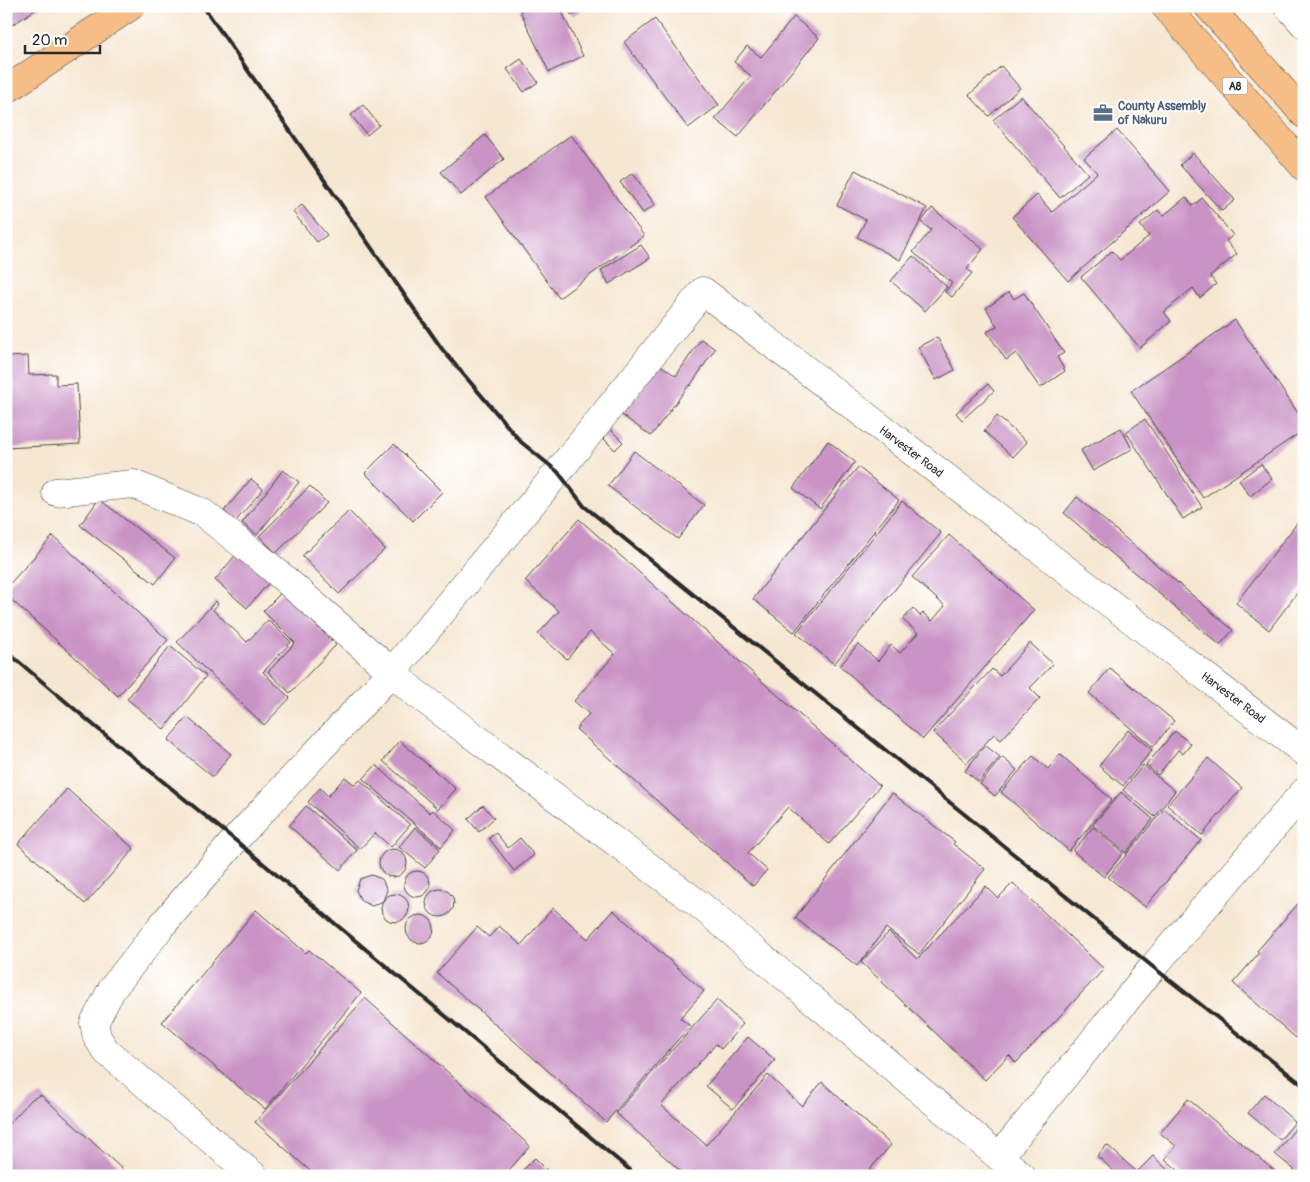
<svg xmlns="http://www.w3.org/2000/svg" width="1310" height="1182" font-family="Pangolin,sans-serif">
	<rect width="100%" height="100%" fill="#fff"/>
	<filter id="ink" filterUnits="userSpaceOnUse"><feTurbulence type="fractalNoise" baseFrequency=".02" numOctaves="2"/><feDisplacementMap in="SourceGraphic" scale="10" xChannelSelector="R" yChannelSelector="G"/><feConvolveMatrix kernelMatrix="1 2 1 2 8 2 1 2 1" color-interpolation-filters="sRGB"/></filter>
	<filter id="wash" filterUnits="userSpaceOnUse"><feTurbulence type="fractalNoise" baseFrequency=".0096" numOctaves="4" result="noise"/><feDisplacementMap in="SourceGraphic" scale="20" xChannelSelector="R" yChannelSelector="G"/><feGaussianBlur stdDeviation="1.12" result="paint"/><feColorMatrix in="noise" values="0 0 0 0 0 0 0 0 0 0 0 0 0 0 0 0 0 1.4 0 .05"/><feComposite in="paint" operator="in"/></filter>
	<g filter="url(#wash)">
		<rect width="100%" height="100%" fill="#f6e7d2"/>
		<g id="blocks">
			<path fill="#c993c5" d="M6,6H41L6,29Z
				M529,6H559L583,56L549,72L520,11Z
				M565,6H586L572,16Z
				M794,17L819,38L738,137L715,119L751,76L734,62L747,46L761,57Z
				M655,19L719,105L688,128L624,42Z
				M521,59L538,82L524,92L507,69Z
				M1001,66L1020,88L989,116L969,95Z
				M1021,96L1088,174L1060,198L993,120Z
				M363,105L379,125L367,135L351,115Z
				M1117,130L1170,191L1068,281L1012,217L1037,195L1052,212L1097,173L1084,158Z
				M485,135L504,159L461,195L441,172Z
				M571,135L644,236L559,298L486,197Z
				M1193,153L1235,200L1222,211L1180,165Z
				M855,170L927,208L900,260L857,237L866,220L837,205Z
				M633,173L655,205L643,213L620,182Z
				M1186,197L1193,206L1202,198L1233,235L1226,241L1237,254L1210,276L1216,284L1200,298L1193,288L1164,312L1171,321L1140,348L1081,277L1112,251L1120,260L1149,236L1140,225L1158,210L1163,216Z
				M302,205L327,235L317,242L293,212Z
				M932,208L983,249L967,269L972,273L952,297L945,292L952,283L913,252L931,230L921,222Z
				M641,245L650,258L609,284L601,270Z
				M913,256L947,287L925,311L891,281Z
				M1009,292L1014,299L1024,293L1064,353L1057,357L1065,371L1040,388L1016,353L1006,360L987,332L997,326L986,308Z
				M1235,320L1304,422V430L1203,498L1131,391Z
				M937,337L955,370L936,380L918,347Z
				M701,339L715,349L690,386L689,385L651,436L622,415L659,364L676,376Z
				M28,356L29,375L56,374V385L77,384L80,444L6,448V357Z
				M988,384L994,391L962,420L956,413Z
				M997,416L1027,442L1013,457L984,431Z
				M1145,419L1202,507L1183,519L1126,432Z
				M608,427L623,442L615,450L600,435Z
				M1121,428L1132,449L1093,471L1081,450Z
				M828,441L855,462L820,509L793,488Z
				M394,444L442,492L413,521L365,473Z
				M634,451L704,505L678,539L608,486Z
				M1261,464L1272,479L1250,496L1239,480Z
				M858,467L899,500L794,632L753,599Z
				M283,470L299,482L257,535L242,523Z
				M251,479L263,489L235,522L224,511Z
				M310,486L327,503L276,553L259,536Z
				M1077,497L1233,630L1220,645L1064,513Z
				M99,499L175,558L155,584L80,525Z
				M902,501L941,533L834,664L796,633Z
				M349,511L385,549L339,594L302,556Z
				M1304,514V584L1269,630L1236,603Z
				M579,519L880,786L829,844L788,807L748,853L767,870L753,886L576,729L589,714L574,701L615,654L590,632L567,659L538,634L559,611L525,581Z
				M949,535L1034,610L923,739L840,666L858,644L878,661L891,645L900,653L918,633L903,620L913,608L920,616L923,613L932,621L945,606L912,577Z
				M53,536L168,640L118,696L6,595V588Z
				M239,551L272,579L247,608L215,580Z
				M282,592L336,645L290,693L268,672L295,643L263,611Z
				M216,601L218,604L213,610L247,642L268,620L291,642L263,672L290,698L264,725L177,642Z
				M1030,643L1053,664L1030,688L1040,698L1001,740L994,734L967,763L933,732L992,669L1000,676Z
				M170,646L206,676L164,729L127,699Z
				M1110,668L1174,721L1153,747L1089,693Z
				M187,717L231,754L213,777L168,740Z
				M1128,730L1152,750L1123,786L1099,766Z
				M1175,731L1191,744L1183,754L1178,750L1158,775L1146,765Z
				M400,741L456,789L438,809L383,761Z
				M985,745L1000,757L979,782L965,771Z
				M1060,754L1112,800L1069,851L1001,792L1033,756L1048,769Z
				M1002,757L1017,770L995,796L980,784Z
				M1208,758L1242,788L1202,835L1167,805Z
				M376,765L430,813L433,810L455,830L441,847L363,779Z
				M1143,765L1175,791L1155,817L1123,790Z
				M345,777L355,785L360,780L410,825L391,847L375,833L360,849L308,802L320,788L328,796Z
				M67,789L134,849L85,904L18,844Z
				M1121,792L1153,819L1126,853L1093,825Z
				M892,793L955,842L953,844L985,869L919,954L886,928L857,966L795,918Z
				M483,805L494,818L479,832L468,819Z
				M306,806L357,850L340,870L289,826Z
				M1164,809L1201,840L1145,907L1108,877Z
				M415,827L440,849L425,868L399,847Z
				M1093,827L1123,853L1104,877L1073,851Z
				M496,833L508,848L520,838L534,855L514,871L489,838Z
				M379 863a14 14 0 1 1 28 0a14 14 0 1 1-28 0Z
				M404 884a13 13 0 1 1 26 0a13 13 0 1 1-26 0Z
				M371,875L382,879L387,890L383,901L372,906L361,901L356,890L360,879Z
				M1013,883L1104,969L1016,1063L1009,1055L985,1080L861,962L889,932L917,959L986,886L998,898Z
				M426 903a14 14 0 1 1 28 0a14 14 0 1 1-28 0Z
				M381 908a14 14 0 1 1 28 0a14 14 0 1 1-28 0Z
				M1304,897V1029L1296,1038L1233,983L1259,953L1257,951Z
				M553,908L588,939L613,910L704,991L680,1018L690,1026L606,1122L437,973L477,927L489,937L499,926L521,945Z
				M256,910L306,953L309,950L361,993L265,1109L162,1022Z
				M406 929a14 14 0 1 1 28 0a14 14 0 1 1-28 0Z
				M365,998L530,1146L504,1176H316L255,1122Z
				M717,1000L743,1024L721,1049L716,1044L661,1105L706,1145L768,1075L802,1106L822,1082L891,1145L864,1176H686L616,1113Z
				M748,1037L775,1060L733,1109L706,1086Z
				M1264,1094L1295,1122L1280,1140L1248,1113Z
				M41,1095L122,1169L124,1173L122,1176H6V1127L32,1099Z
				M1188,1099L1276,1172L1273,1176H1185L1165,1159L1176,1146L1160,1133Z
				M1299,1124L1304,1128V1176H1302L1275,1154Z
				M1107,1145L1137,1172L1153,1156L1174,1176H1119L1097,1156Z
				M535,1158L550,1173L547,1176H517Z"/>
		</g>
	</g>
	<g filter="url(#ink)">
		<use href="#blocks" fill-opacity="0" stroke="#494744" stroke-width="1"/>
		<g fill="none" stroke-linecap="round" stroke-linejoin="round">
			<defs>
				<path id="minor" d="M1288,6L1304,24
					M56,492L133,484L203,513L266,563L392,672L558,472L703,291L1304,752
					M999,1157L1153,967L1304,792
					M254,1176L106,1051L97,1037L94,1023L112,989L163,924L235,840L392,672L413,691L700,905L1022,1176"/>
				<path id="major" d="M6,90L131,6"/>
				<path id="highway" d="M1165,6L1304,167
					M1208,6L1304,114"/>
			</defs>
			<use href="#minor" stroke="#494744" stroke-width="29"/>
			<use href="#major" stroke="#494744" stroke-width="29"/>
			<use href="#highway" stroke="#494744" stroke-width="29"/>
			<use href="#minor" stroke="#fff" stroke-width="28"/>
			<use href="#major" stroke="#f6be86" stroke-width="28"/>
			<use href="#highway" stroke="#f6be86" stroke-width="28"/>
			<path stroke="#2b2b2b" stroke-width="4" d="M203,6L442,349L521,442L558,472L584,506L1153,967L1304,1086
				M6,651L97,728L235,840L637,1176"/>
		</g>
	</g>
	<defs>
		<symbol id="office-bare" viewBox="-9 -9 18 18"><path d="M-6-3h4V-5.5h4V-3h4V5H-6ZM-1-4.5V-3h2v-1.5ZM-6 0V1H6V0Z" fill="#5c6f8a" stroke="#fff" stroke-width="2.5" paint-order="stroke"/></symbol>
	</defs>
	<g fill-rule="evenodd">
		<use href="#office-bare" x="1089" y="99" width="28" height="28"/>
	</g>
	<g text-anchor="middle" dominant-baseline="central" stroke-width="4" stroke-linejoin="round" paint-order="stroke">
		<rect fill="#fff" stroke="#6b6b6b" stroke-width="1" x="1222.5" y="77.5" width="25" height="17" rx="4"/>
		<g font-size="11" font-weight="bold" fill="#2b2b2b">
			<text x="1235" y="86">A8</text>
		</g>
		<g font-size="12" font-weight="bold" fill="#4e5e75" stroke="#fff" text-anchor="start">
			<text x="1118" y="106">County Assembly<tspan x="1118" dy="14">of Nakuru</tspan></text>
		</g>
		<g font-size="12" fill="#2b2b2b" stroke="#fff">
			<text transform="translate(911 452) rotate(37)">Harvester Road</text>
			<text transform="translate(1233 698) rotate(37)">Harvester Road</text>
		</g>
	</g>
	<rect width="1310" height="1182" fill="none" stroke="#fff" stroke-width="25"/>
	<path d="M25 45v8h75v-8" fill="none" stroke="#2b2b2b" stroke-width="2.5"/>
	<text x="32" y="45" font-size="15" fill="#2b2b2b" stroke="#ffffff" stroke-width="4" paint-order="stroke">20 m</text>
</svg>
